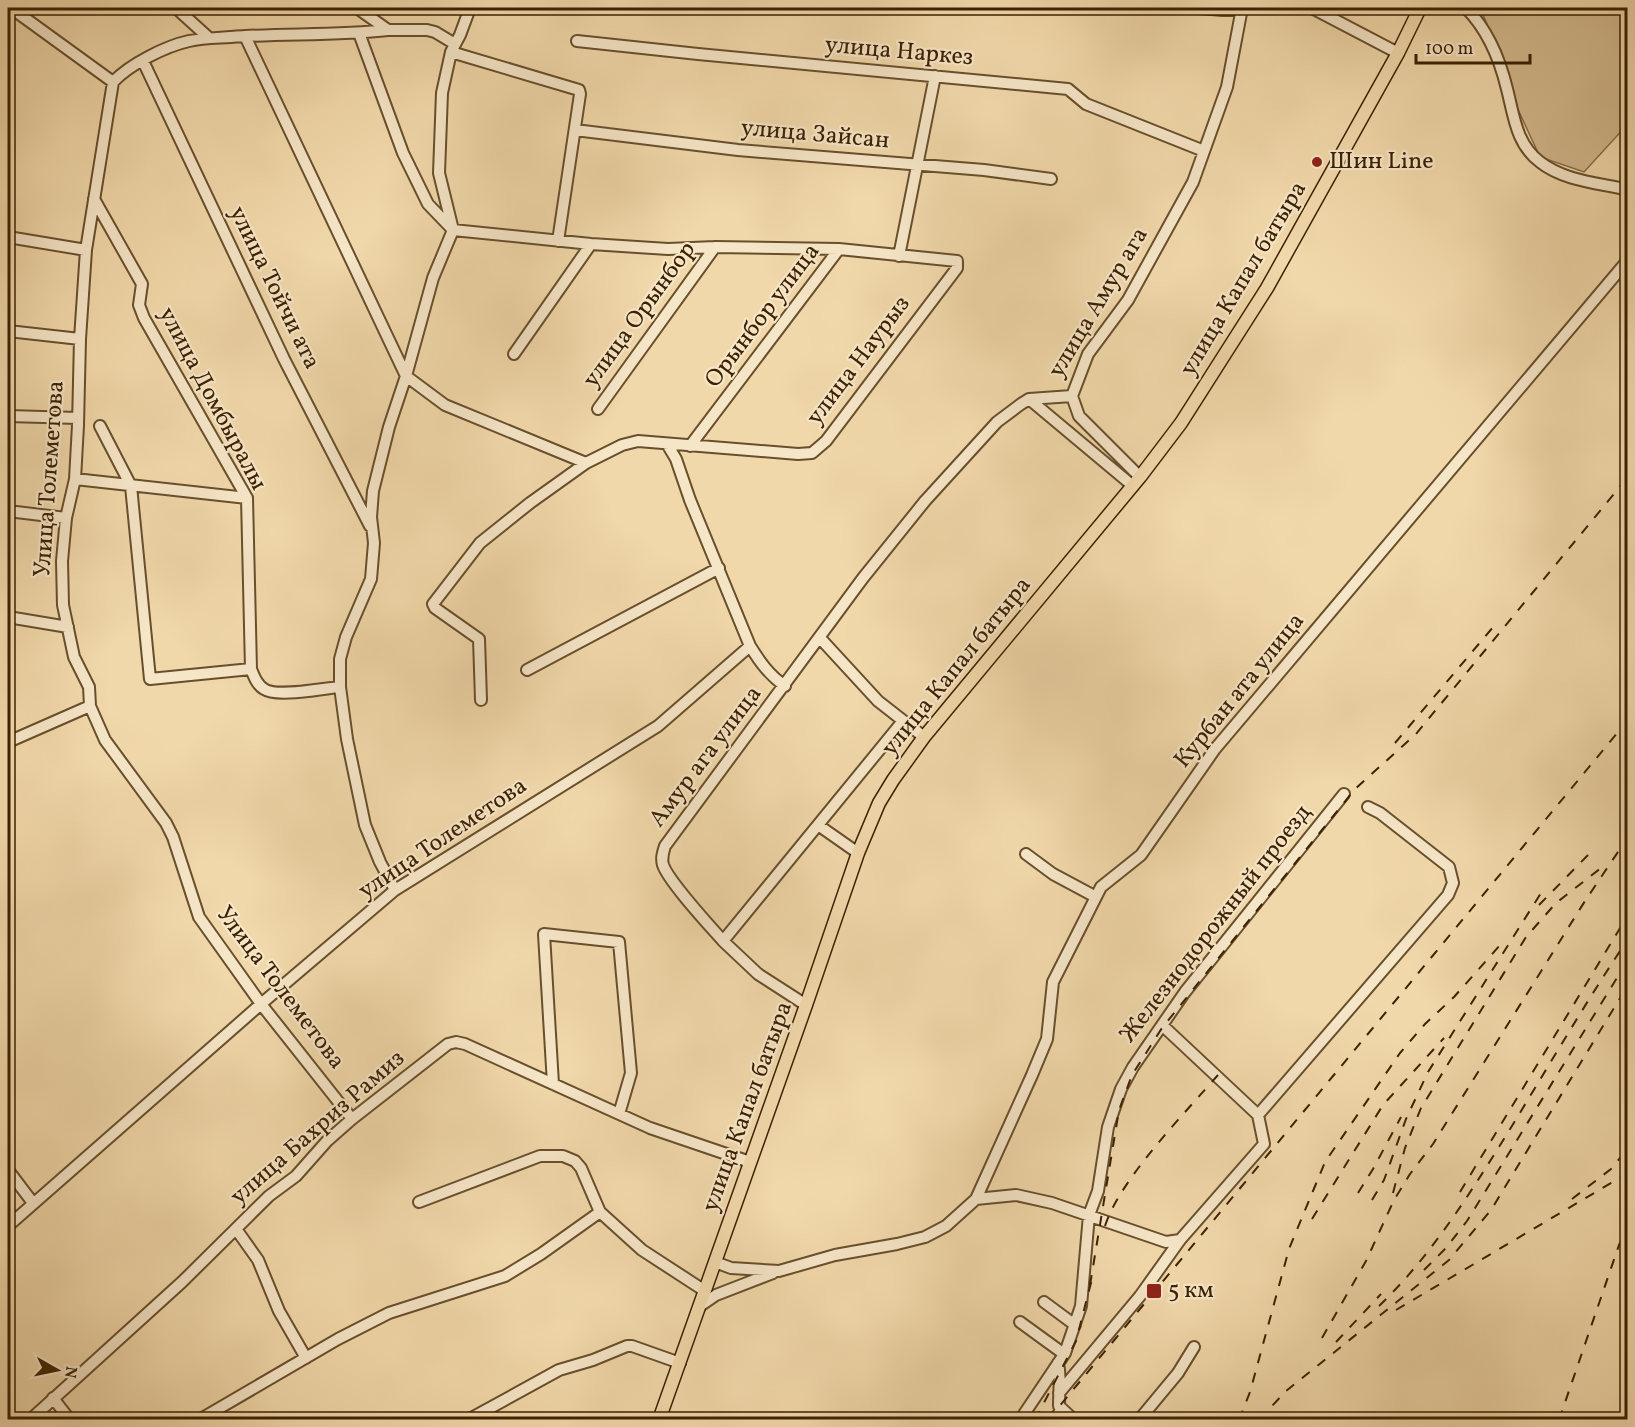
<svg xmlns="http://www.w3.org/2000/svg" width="1635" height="1427" font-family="Vollkorn,serif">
	<rect width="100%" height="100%" fill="#f1d8aa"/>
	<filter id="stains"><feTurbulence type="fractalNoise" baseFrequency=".00333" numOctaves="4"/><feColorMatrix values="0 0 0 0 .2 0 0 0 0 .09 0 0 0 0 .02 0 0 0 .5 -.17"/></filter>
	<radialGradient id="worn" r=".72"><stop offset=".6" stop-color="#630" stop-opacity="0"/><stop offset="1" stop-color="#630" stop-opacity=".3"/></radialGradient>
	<path fill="#d2b98d" stroke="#866d48" stroke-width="1.5" d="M1482,8H1627V125L1584,172L1540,157L1515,103L1495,43L1481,10Z"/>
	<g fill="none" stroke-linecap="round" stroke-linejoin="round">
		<defs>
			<path id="minor" d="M11,8L113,82
				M176,8L209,38
				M357,8L388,30H427L435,32L455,44
				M1199,8L1223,10L1243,8
				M1312,8L1398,53
				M1466,8C1487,29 1500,60 1507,89C1514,116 1516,144 1540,162C1564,181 1599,183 1628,190
				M359,33L403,153L428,204L453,230L591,244L668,249L715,247L839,249
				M245,36L406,376L445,405L586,463
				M577,41L698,54L1068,89L1086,104L1204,151
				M451,52L579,90L580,94L558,241
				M143,61L284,359L370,526
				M575,130L738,150L984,170L1051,179
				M94,199L142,284L139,305L144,318L247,498L251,669C254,676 256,684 264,689C277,698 324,688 340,687
				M8,237L86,250
				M899,256L935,76
				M8,331L80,339
				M514,354L591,244
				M1072,396L1079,416L1140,477
				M1029,399L1133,486
				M598,409L715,247
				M8,416L78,418
				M100,426L131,486L150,679L251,669
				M667,444L676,459L690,500L750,646C760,662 769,675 785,686
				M75,479L247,498
				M8,511L66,518
				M8,617L68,627
				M820,638L878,701L924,737
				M527,670L719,568
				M481,700L479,639L435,608L433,604L480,543L530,503L586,463L622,445L638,441L798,454L812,453L826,441L957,268V261L839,249L690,446
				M8,742L90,706
				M818,825L858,853
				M1026,854L1053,874L1096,897
				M395,890L380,862L365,825L347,739L340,687V659L346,637L371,579L374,543L371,517L373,491L389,427L406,376L433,278L453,230L439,173L442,93L451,52L460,35L470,8
				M723,941C709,925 669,882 663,865C661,858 663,852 665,846L863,578L925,501L997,422L1021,404L1029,399L1072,396L1088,354L1128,300L1193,182L1227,87L1242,8
				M806,1005L758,974L723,941L903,721
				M553,1084L544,934L619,942L631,1073L619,1114
				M1258,1115L1448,895L1453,883L1449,867L1380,813L1368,807
				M352,1119L261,1004L199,917L173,837L166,823L105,740L90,706L89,687L74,657L63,605L62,561L66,518L75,479L78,425L80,339L86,250L113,82C130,64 166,46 189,41C203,38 217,38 231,37C283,33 335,36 388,30
				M8,1170L33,1203
				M976,1199L1032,1075L1047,1039L1053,982L1101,887L1141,855L1215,749L1628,260
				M419,1202L540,1156H563L575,1161L581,1168L600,1212L642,1250L705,1291
				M8,1226L261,1004L395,890L658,726L750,646
				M236,1229L258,1260L279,1311L306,1358
				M715,1262L731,1268L779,1271L835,1255L897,1244L925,1237L946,1226L976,1199L1016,1195L1052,1203L1166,1242L1180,1240L1264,1144L1258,1115L1162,1025
				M1044,1302L1075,1325
				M700,1306L716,1295L773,1273
				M1020,1322L1064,1354
				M1058,1363C1061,1377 1059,1392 1059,1406L1074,1420
				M1059,1393L1140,1296L1180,1240
				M53,1398L70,1420
				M30,1420L182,1282L269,1196L296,1176L327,1141L352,1119L448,1044L456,1042L465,1044L650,1128L750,1162
				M199,1420L338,1339L389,1313L505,1276L541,1254L600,1212
				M468,1420L559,1370L593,1360L627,1346H632L680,1363
				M1020,1420L1065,1353L1081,1306L1089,1215L1098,1191L1108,1127L1121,1089L1133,1067L1185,992L1344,794
				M1054,1420L1062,1409
				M1139,1420L1178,1373L1194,1347"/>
			<path id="major" d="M659,1420L806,1005L858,853L879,803L893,780L924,737L1140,477L1181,423L1267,288L1398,53L1420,8"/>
		</defs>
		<use href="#minor" stroke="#684f2c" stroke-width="14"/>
		<use href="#major" stroke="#3b2102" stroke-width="15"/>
		<use href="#minor" stroke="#f6e6c8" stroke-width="10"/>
		<use href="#major" stroke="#f1d8aa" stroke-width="12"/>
		<path stroke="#3b2102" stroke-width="2" stroke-dasharray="10 10" stroke-linecap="butt" d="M1395,743L1494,626
			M1539,905L1591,852
			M1460,1192L1628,915
			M1358,1193L1373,1169L1401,1117
			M1393,1193L1405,1148L1421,1108L1526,937L1556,903L1601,868
			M1572,1199L1611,1169L1628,1148
			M1372,1200L1384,1180L1406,1119L1428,1072L1541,893
			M1312,1219L1383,1105L1444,1038
			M1105,1226C1120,1179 1185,1113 1218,1075
			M1424,1270L1446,1248L1467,1221L1628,960
			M1090,1285L1119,1110L1132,1075L1162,1028L1355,789L1416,734L1628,477
			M1379,1306C1431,1256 1469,1195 1507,1134C1547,1069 1585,1003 1628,939
			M1396,1310L1628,1173
			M1322,1338L1366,1261L1394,1200L1410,1174L1433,1144L1585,901L1628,837
			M1336,1342L1381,1294
			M1035,1420L1076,1341L1092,1279
			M1048,1420L1628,720
			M1239,1420L1250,1392L1289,1249L1325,1162L1400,1053L1425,1024L1454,997L1501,944
			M1259,1420L1286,1391L1449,1260L1491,1210L1628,985
			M1559,1420L1619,1245L1628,1228"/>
	</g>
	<g fill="#8f2418" stroke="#f6e6c8" stroke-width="2">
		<circle cx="1317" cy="162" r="6"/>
		<rect x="1146" y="1283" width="16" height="16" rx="3"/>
	</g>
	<g text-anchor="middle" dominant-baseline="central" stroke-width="4.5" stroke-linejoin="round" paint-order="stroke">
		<g font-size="24" fill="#3b2102" stroke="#f6e6c8">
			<text transform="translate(899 52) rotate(5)">улица Наркез</text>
			<text transform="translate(815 135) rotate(5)">улица Зайсан</text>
			<text transform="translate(1244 279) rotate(-59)">улица Капал батыра</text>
			<text transform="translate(274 288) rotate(64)">улица Тойчи ата</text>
			<text transform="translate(1099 303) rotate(-59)">улица Амур ага</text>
			<text transform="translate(640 315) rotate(-54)">улица Орынбор</text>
			<text transform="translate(763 316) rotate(-53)">Орынбор улица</text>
			<text transform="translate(859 361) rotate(-53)">улица Наурыз</text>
			<text transform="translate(212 399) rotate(62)">улица Домбыралы</text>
			<text transform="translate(50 479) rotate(-86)">Улица Толеметова</text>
			<text transform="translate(957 667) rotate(-51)">улица Капал батыра</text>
			<text transform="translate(1240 691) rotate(-51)">Курбан ата улица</text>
			<text transform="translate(706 757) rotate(-53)">Амур ага улица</text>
			<text transform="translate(443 839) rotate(-34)">улица Толеметова</text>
			<text transform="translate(1216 924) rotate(-52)">Железнодорожный проезд</text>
			<text transform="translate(280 988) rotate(53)">Улица Толеметова</text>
			<text transform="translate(748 1107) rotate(-70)">улица Капал батыра</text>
			<text transform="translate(318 1128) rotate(-41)">улица Бахриз Рамиз</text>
		</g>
		<g font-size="24" fill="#3b2102" stroke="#f6e6c8" text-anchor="start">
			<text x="1329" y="162">Шин Line</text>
			<text x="1168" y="1291">5 км</text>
		</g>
	</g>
	<rect width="1635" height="1427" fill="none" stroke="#f1d8aa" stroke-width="30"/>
	<rect x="9" y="9" width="1617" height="1409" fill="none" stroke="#3b2102" stroke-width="3"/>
	<rect x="15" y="15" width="1605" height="1397" fill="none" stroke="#3b2102" stroke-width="1.5"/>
	<g transform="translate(57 1370) rotate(99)" stroke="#f6e6c8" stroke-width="4.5" paint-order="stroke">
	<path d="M0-4.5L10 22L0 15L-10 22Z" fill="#3b2102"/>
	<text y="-9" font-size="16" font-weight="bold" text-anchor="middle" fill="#3b2102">N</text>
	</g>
	<path d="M1416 54v9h114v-9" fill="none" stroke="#3b2102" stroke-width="3"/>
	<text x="1425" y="54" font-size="18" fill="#3b2102" stroke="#f6e6c8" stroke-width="4.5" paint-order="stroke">100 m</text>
	<rect width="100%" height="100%" filter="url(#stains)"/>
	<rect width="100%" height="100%" fill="url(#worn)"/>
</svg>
